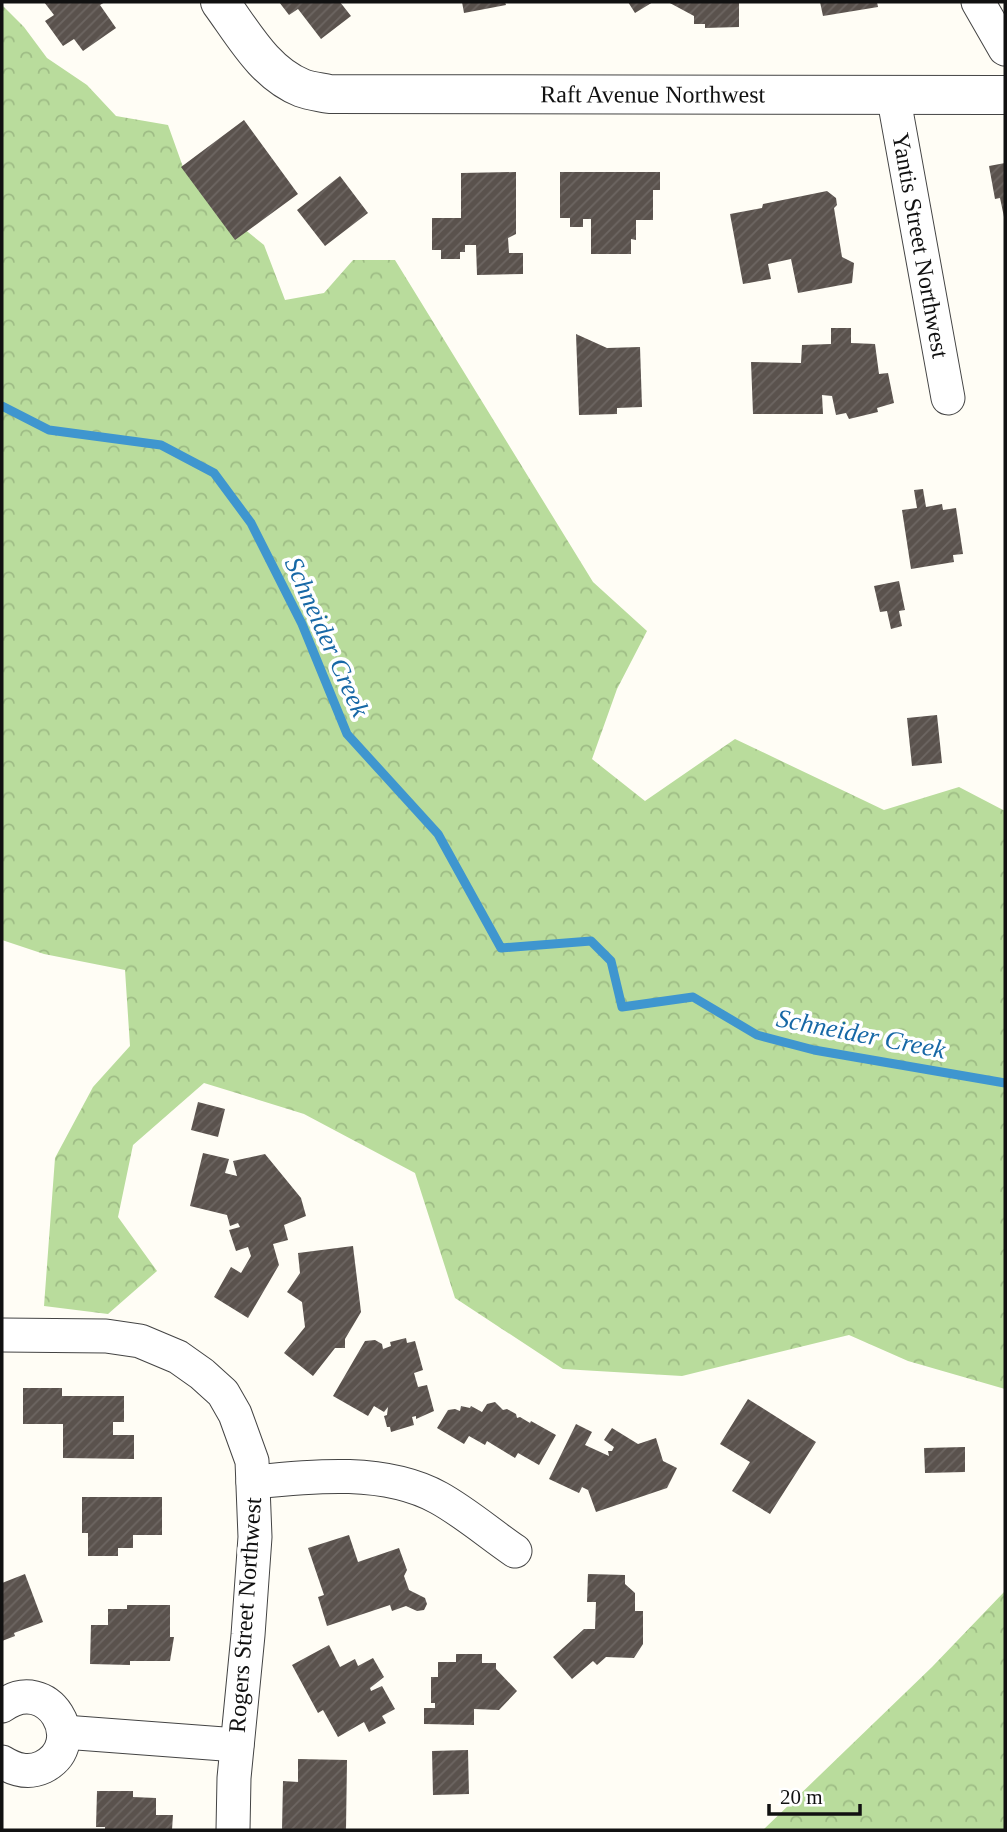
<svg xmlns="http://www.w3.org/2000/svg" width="1007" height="1832" font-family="Georgia,serif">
	<defs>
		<pattern id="forest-crowns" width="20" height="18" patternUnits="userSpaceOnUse" patternTransform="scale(1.75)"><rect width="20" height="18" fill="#b9dc9c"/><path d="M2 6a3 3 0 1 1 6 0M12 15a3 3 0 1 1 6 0" fill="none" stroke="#9ebc85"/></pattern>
		<pattern id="building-hatch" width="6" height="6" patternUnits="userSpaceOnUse" patternTransform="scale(1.75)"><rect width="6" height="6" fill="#5a524d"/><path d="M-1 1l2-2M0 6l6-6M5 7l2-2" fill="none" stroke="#6d6662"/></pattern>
	</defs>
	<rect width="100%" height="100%" fill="#fffdf5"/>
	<path fill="url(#forest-crowns)" d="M2,5L24,27L47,58L87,85L116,116L168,125L183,167L217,207L264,245L285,300L324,293L353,260H395L593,582L647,631L617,689L592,759L645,801L735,739L884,810L959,787L1005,811V1389L908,1361L849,1335L682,1376L563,1369L455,1298L415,1173L304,1114L204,1083L133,1145L118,1217L157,1271L108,1314L44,1306L55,1158L93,1087L130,1046L125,970L44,954L2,940Z
		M1005,1591V1830H763L932,1667Z"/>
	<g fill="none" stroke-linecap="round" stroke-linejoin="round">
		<path stroke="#3f96cf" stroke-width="9" d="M2,406L49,430L161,445L214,473L251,523L302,624L347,734L438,834L501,948L591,941L611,961L622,1007L693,997L757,1035L814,1050L1005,1083"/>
	</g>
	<path fill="url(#building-hatch)" d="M44,2H105L100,5L116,28L83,51L74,39L63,46L45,21L54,15Z
		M279,2H340L351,16L321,39L298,9L289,15Z
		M462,2H505L506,5L464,13Z
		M628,2H653L635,13Z
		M668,2H739V27L705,28V24H694V16Z
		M820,2H877L878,7L823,16Z
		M244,120L298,194L235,240L181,167Z
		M1005,163V216L1004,217L1000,198L995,199L989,166Z
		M516,172V234L508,238L509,253H523V274L477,275L476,245H465V252H460V259H441V250H432V218H461V173Z
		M560,172H660V190H653V220H636V240L631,239V254H591V219H583V227H570V218H560Z
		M340,176L368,213L325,246L297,210Z
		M827,191L836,198L837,205L834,208L842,257L854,263L852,283L798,293L791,259L768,264L771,279L743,284L730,214L762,208L763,204Z
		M831,328H851V343L875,344L879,374L888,373L894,403L877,408L878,412L849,419L846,413L836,415L832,396L822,395L823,414H753L751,362L801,363L802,345L831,344Z
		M576,334L607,348L640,347L642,407L617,408V414L579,415Z
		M923,489L926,507L942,504L943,510L956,508L963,554L953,555L954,562L911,569L902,510L917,508L914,490Z
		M899,581L905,610L899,611L902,626L891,629L887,611L880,612L874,586Z
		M937,715L942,763L912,766L907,718Z
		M198,1102L225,1109L218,1137L191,1130Z
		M203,1153L229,1159L225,1173L237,1176L233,1161L265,1154L301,1198L306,1216L284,1225L288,1240L273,1244L279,1265L248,1318L214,1297L231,1267L241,1273L251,1256L248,1247L236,1251L229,1230L240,1227L238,1223L230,1226L227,1215L190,1206Z
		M353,1246L361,1312L345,1339V1348H335L313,1376L284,1353L305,1327L302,1302L287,1292L300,1273L298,1253Z
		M406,1338L407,1343L415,1341L423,1370L414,1373L418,1387L427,1385L434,1411L416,1419V1416L412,1417L414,1425L391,1432L390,1427H387L384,1416L387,1415L388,1407L384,1412L374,1406L368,1416L333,1396L365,1341L375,1340L382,1344L383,1349L391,1346L390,1342Z
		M23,1388H62V1396H124V1422H113V1435H134V1459L63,1458V1424H23Z
		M748,1399L816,1442L770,1514L732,1491L750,1462L720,1444Z
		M495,1402L503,1410L507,1409L516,1414L517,1418L520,1417L530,1423L531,1421L556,1435L539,1465L518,1453L515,1458L487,1441L485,1445L469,1436L464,1444L437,1428L448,1410L455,1409L460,1411L461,1406L470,1408L471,1406L482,1412L487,1404Z
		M576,1424L592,1432L585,1445L609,1456L608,1451H612L614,1447L604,1440L612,1428L638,1444L656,1438L663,1461L677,1468L667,1488L596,1512L588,1490L582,1487L579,1493L549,1479Z
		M965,1447V1472L925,1473L924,1448Z
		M82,1497H162V1535H133V1548H118V1556H88V1533H82Z
		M349,1535L358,1562L399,1548L407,1570L404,1576L409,1590L425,1598L427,1604L424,1610L417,1611L406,1606L392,1611L390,1605L327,1626L318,1597L324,1595L308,1548Z
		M25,1574L43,1622L14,1633L15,1636L2,1641V1583Z
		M588,1574L625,1575V1584L635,1593V1611H643V1644L634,1658L606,1657L597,1665L593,1661L572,1679L553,1657L584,1629H595L596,1602H587Z
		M127,1605H170V1637H174L170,1661H130V1665L90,1664L91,1625H108V1609H127Z
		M329,1645L340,1667L355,1659L358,1666L373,1658L384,1677L370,1688L371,1691L382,1686L395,1709L382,1716L386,1723L369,1732L364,1722L338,1737L323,1710L318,1713L292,1665Z
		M456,1654H482V1663H496V1669L517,1691L499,1710L474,1709V1725L424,1724V1708H435V1703H431V1677H438V1662H456Z
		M468,1750L469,1794L433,1795L432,1751Z
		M298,1759L347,1760L346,1830H282L283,1781L298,1782Z
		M97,1791H133V1797L156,1798V1815H173L172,1830H105V1827H96Z"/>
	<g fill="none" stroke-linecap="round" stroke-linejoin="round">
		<defs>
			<g id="minor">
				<path d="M978,2L1005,49"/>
				<path id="s1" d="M893,94L948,398"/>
				<path d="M2,1335L106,1336L140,1341L178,1357L202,1374L223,1393L235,1414L252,1461L255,1537L248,1635L234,1778L233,1830"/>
				<path d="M253,1482C312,1476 385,1468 439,1498C466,1513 490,1534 515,1551"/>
				<path d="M2,1706C48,1672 90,1743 43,1767C28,1774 15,1770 2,1762"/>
				<path d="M64,1732L237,1745"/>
			</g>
			<g id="tertiary">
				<path id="s2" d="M220,2C243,33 264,73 302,88C310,91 320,92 329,94L1005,95"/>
			</g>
		</defs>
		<use href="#minor" stroke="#444" stroke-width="35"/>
		<use href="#tertiary" stroke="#444" stroke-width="40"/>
		<use href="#minor" stroke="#fff" stroke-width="33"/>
		<use href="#tertiary" stroke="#fff" stroke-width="38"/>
	</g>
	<g text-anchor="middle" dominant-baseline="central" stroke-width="7" stroke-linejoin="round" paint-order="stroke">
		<g font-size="24" fill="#111" stroke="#fff">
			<text stroke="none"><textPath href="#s2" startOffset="472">Raft Avenue Northwest</textPath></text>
			<text stroke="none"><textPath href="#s1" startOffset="154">Yantis Street Northwest</textPath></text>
			<text transform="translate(245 1615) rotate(-86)">Rogers Street Northwest</text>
		</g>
		<g font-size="26" font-style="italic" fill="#1768a6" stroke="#fff">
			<text transform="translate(327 637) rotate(66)">Schneider Creek</text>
			<text transform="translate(861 1034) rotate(11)">Schneider Creek</text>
		</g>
	</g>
	<rect width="1007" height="1832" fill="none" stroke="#111111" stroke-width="7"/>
	<path d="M769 1804v10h91v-10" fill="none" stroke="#111111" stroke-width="3.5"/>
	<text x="780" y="1804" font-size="21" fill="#111111" stroke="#ffffff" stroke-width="5" paint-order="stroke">20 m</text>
</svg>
